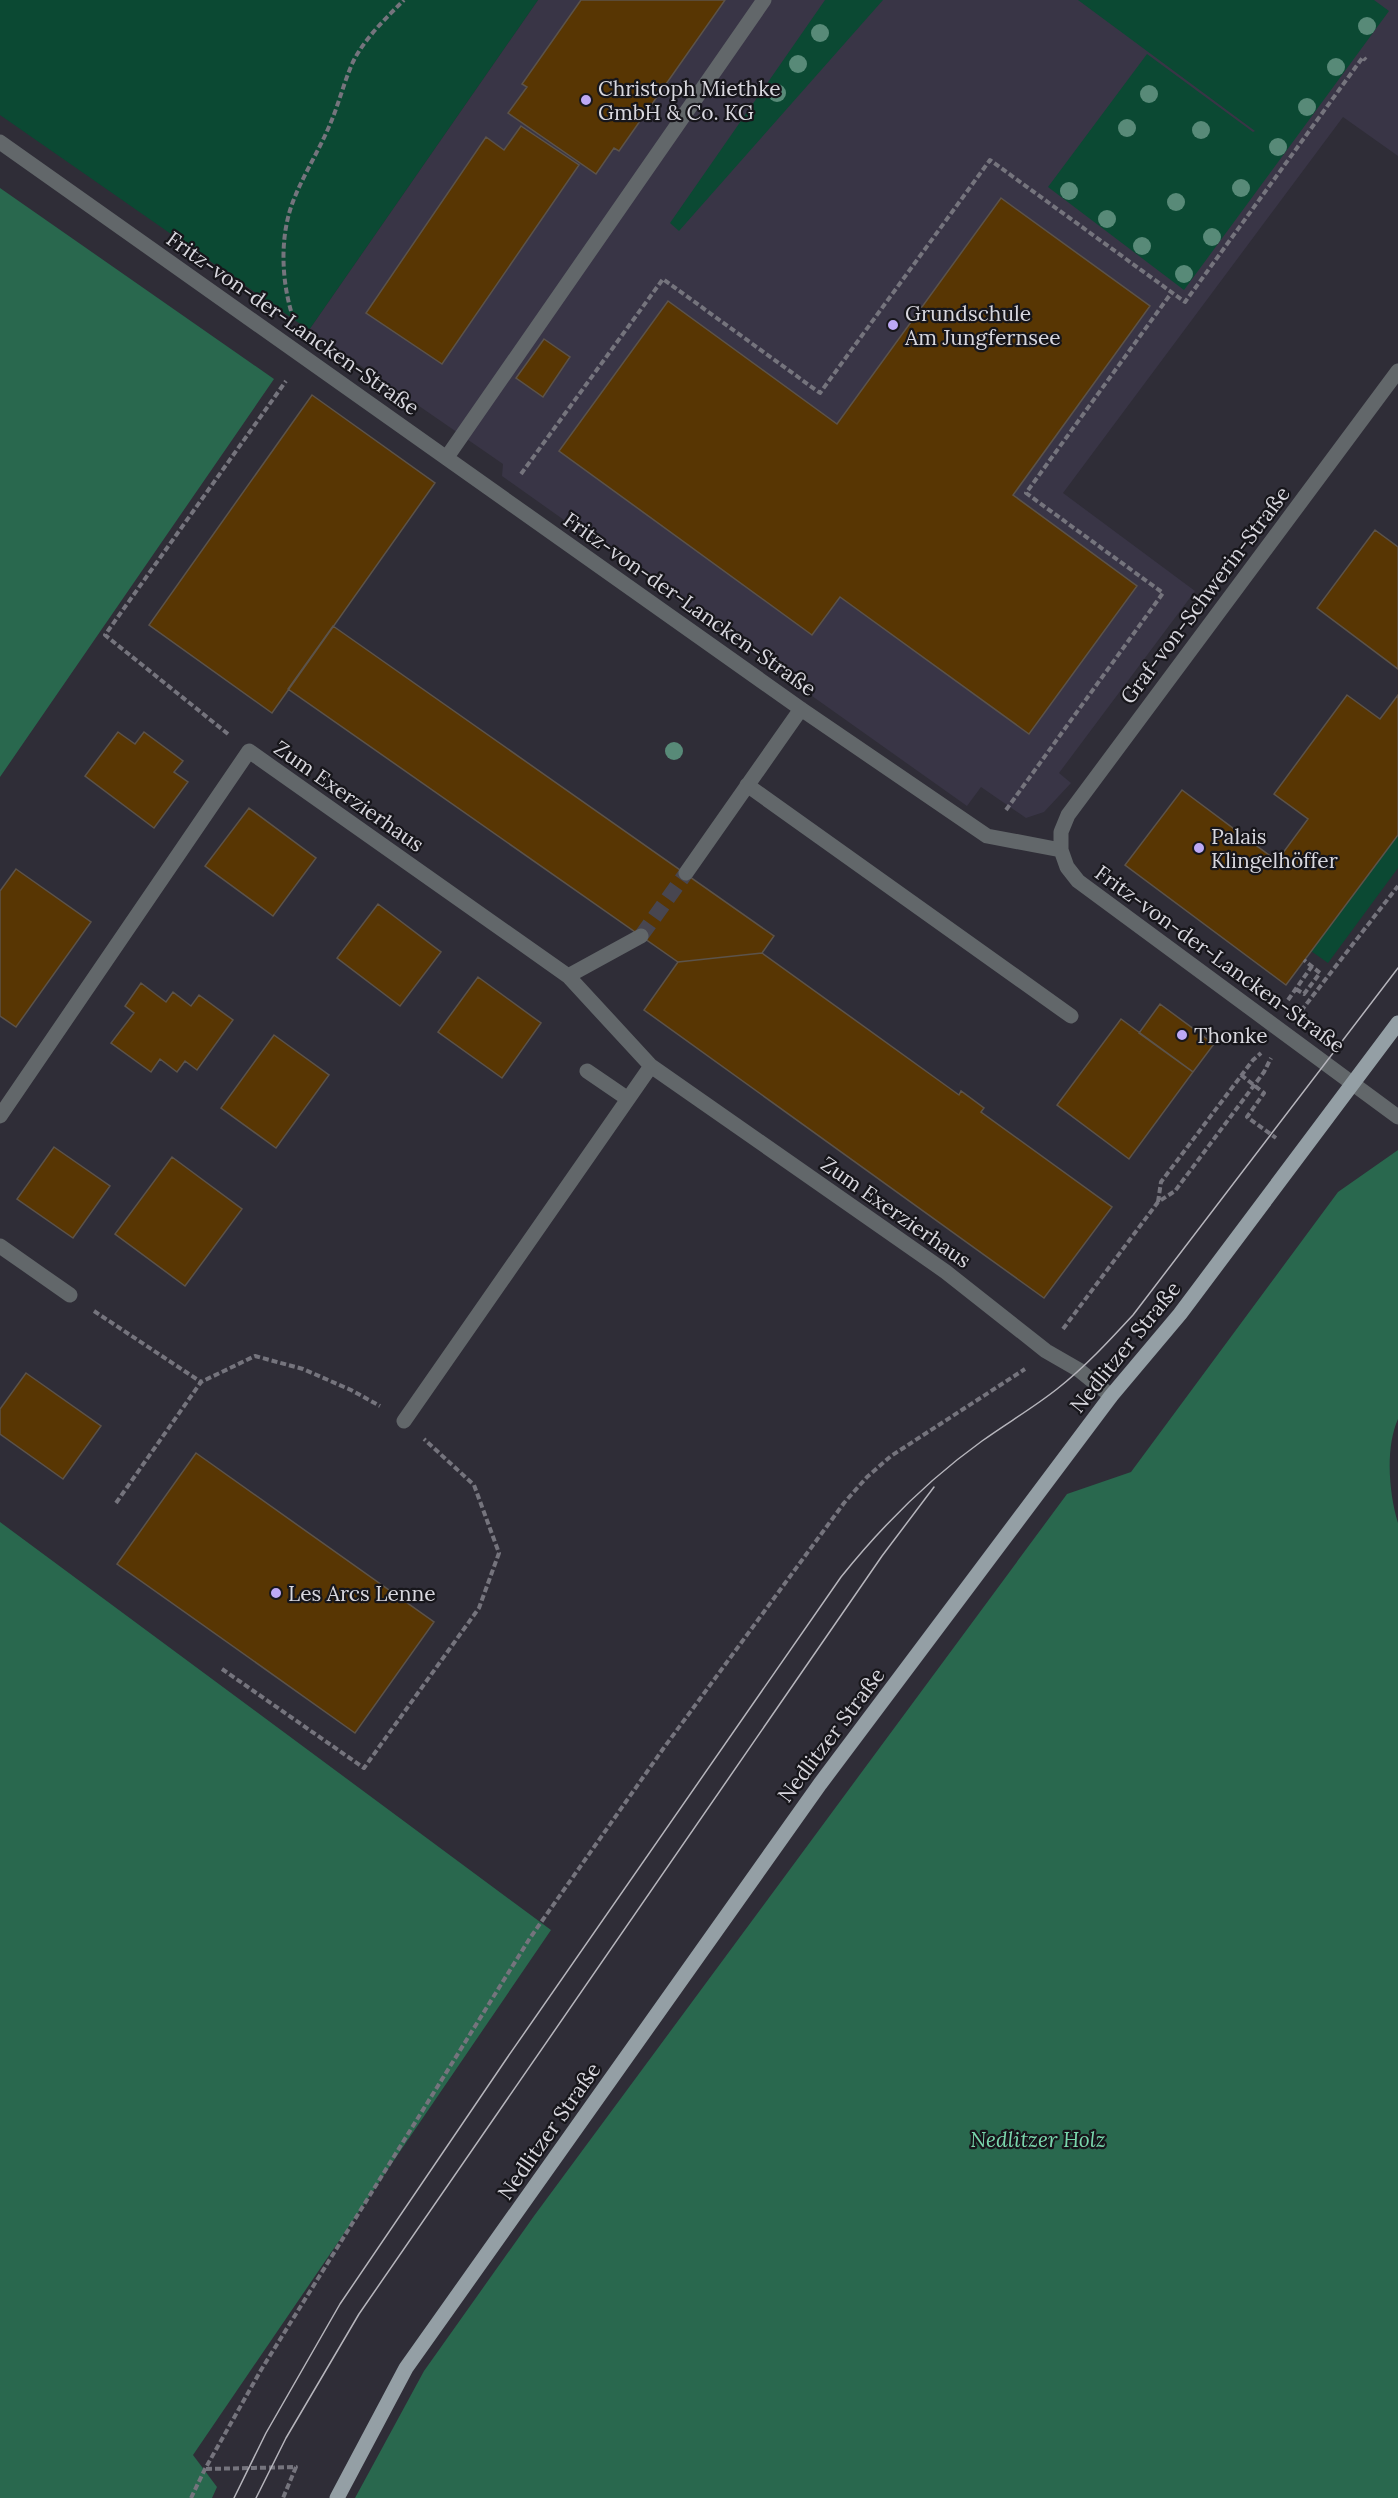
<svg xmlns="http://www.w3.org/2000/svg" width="1398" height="2498" font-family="Lora,serif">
	<rect width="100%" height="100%" fill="#2f2d37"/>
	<path fill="#393546" d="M538,0H1398V156L1343,117L1063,493L1195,591L1059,773L1071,783L1044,812L1026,818L981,787L967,806L502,476L503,464L309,330Z"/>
	<path fill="#0b4933" d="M0,0H538L309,330L0,115Z
		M825,0H883L679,231L670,223Z
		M1078,0H1374L1389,11L1184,290L1048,187L1147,54L1253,132L1255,131Z
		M1398,835V868L1328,963L1311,951Z"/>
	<path fill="#29684e" d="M0,188L274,379L0,777Z
		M1398,1150V1419C1385,1448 1389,1494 1398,1523V2498H355L424,2371L534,2216L1067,1494L1131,1472L1338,1192Z
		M0,1522L551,1930L193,2455L217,2487L212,2498H0Z"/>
	<path fill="#583603" stroke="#5c534a" stroke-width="1.5" d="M581,0H725L619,151L614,148L596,174L508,113L527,87L522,84Z
		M521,126L579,165L442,364L366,313L486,137L504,150Z
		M1001,198L1150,306L1013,495L1137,586L1029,734L840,597L812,635L559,451L668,301L837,424Z
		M544,339L570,357L543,397L516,378Z
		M312,395L435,483L272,713L149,625Z
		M1375,530L1398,547V669L1317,608Z
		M333,626L774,936L762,953L678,962L288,689Z
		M1347,695L1380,719L1398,695V835L1286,985L1125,865L1182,790L1277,861L1308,819L1274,794Z
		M118,732L135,744L144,732L183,761L174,772L188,782L154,828L85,776Z
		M249,808L316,858L273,916L205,866Z
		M16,869L91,922L16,1027L0,1016V891Z
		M378,904L441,952L400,1006L337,958Z
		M762,953L959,1095L961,1091L984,1108L981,1112L1112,1207L1044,1298L644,1010L678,962Z
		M478,977L541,1023L502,1078L438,1032Z
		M141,983L166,1002L173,992L191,1006L199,995L233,1020L197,1070L185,1061L177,1072L160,1059L151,1072L111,1043L134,1013L125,1006Z
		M1160,1004L1214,1044L1193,1072L1139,1033Z
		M1121,1019L1193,1072L1129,1159L1057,1105Z
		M274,1035L329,1075L276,1148L221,1108Z
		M54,1147L110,1186L73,1238L17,1199Z
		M172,1157L242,1209L185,1286L115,1234Z
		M26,1373L101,1426L63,1479L0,1434V1409Z
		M196,1453L434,1622L355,1733L117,1564Z"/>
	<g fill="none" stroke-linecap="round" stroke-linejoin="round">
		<path stroke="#484650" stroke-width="15" stroke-dasharray="15 8" stroke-linecap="butt" d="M641,936L686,873"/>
		<path stroke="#75747d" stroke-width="4" stroke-dasharray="6 3" stroke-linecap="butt" d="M291,311C281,276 280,233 294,199C304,174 318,152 328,129C338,107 343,85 352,64C363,40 386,18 404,0
			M521,474L663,279L820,393L990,160L1185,302L1363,57L1366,60
			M228,734L105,635L286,381
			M1006,810L1163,593L1026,493L1172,292
			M1296,989L1304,994L1320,973L1304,960
			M1288,1000L1312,966
			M1301,1011L1398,886
			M1241,1075L1264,1093L1247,1117L1276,1138
			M1158,1202L1161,1182L1253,1060L1261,1053
			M94,1311L201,1382
			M1063,1329L1158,1202L1175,1191L1264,1072L1271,1058
			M116,1503L201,1382L255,1356L303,1369L351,1390L380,1406
			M222,1669L364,1768L479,1608L499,1553L474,1485L424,1439
			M206,2469L296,2467L283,2498
			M191,2498L205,2469L261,2370L530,1938L663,1749L844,1503L867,1477L891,1456L1025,1369"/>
		<path stroke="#62676a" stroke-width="15" d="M0,142L801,709L987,836L1061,850L1067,867L1078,881L1398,1117
			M447,457L764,0
			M747,785L1071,1016
			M1061,850V832L1068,815L1398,371
			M686,873L801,709
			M568,976L641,936
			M587,1071L628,1099
			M0,1116L249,751L568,976L651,1066L946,1272L1046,1351L1079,1370L1111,1396
			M0,1246L70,1295
			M404,1421L651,1066"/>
		<path stroke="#949fa5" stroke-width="15" d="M337,2498L406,2368L820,1784L1111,1396L1180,1314L1398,1023"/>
		<path stroke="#b6b5bc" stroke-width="1.5" d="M234,2498L266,2433L340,2304L507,2058L841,1577C882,1526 929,1479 982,1441C1007,1423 1033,1408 1057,1389C1085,1367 1109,1341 1133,1315L1398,968
			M256,2498L286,2438L359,2314L882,1556L934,1487"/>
	</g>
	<g fill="#588a78">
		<circle cx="1367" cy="26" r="9"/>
		<circle cx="820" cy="33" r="9"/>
		<circle cx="798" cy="64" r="9"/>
		<circle cx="1336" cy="67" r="9"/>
		<circle cx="777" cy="93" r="9"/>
		<circle cx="1149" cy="94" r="9"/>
		<circle cx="1307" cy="107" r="9"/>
		<circle cx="1127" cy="128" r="9"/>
		<circle cx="1201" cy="130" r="9"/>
		<circle cx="1278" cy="147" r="9"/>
		<circle cx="1241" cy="188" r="9"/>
		<circle cx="1069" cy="191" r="9"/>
		<circle cx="1176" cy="202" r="9"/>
		<circle cx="1107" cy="219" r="9"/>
		<circle cx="1212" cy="237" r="9"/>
		<circle cx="1142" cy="246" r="9"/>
		<circle cx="1184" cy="274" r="9"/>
		<circle cx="674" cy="751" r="9"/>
	</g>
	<g fill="#bda9f5" stroke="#17161b" stroke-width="2">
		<circle cx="586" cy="100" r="6"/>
		<circle cx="893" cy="325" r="6"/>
		<circle cx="1199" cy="848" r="6"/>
		<circle cx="1182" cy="1035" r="6"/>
		<circle cx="276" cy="1593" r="6"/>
	</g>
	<g text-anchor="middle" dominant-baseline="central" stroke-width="4.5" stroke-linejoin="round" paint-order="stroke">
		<g font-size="21" fill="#d8d7de" stroke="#17161b" text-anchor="start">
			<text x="598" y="88">Christoph Miethke<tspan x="598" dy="24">GmbH &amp; Co. KG</tspan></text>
			<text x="905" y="313">Grundschule<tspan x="905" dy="24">Am Jungfernsee</tspan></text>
			<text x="1211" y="836">Palais<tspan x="1211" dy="24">Klingelhöffer</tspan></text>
			<text x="1194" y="1035">Thonke</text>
			<text x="288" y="1593">Les Arcs Lenne</text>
		</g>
		<g font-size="21" fill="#d8d7de" stroke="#17161b">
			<text transform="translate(293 323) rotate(35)">Fritz-von-der-Lancken-Straße</text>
			<text transform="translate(1205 595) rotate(-53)">Graf-von-Schwerin-Straße</text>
			<text transform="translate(690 604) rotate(35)">Fritz-von-der-Lancken-Straße</text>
			<text transform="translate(349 796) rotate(35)">Zum Exerzierhaus</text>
			<text transform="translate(1220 959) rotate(36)">Fritz-von-der-Lancken-Straße</text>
			<text transform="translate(896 1212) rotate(35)">Zum Exerzierhaus</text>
			<text transform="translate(1125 1347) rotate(-51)">Nedlitzer Straße</text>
			<text transform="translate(831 1735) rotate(-53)">Nedlitzer Straße</text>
			<text transform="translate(549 2131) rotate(-55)">Nedlitzer Straße</text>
		</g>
		<g font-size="21" font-style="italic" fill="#7ad7ad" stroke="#17161b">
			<text x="1038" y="2139">Nedlitzer Holz</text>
		</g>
	</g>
</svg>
